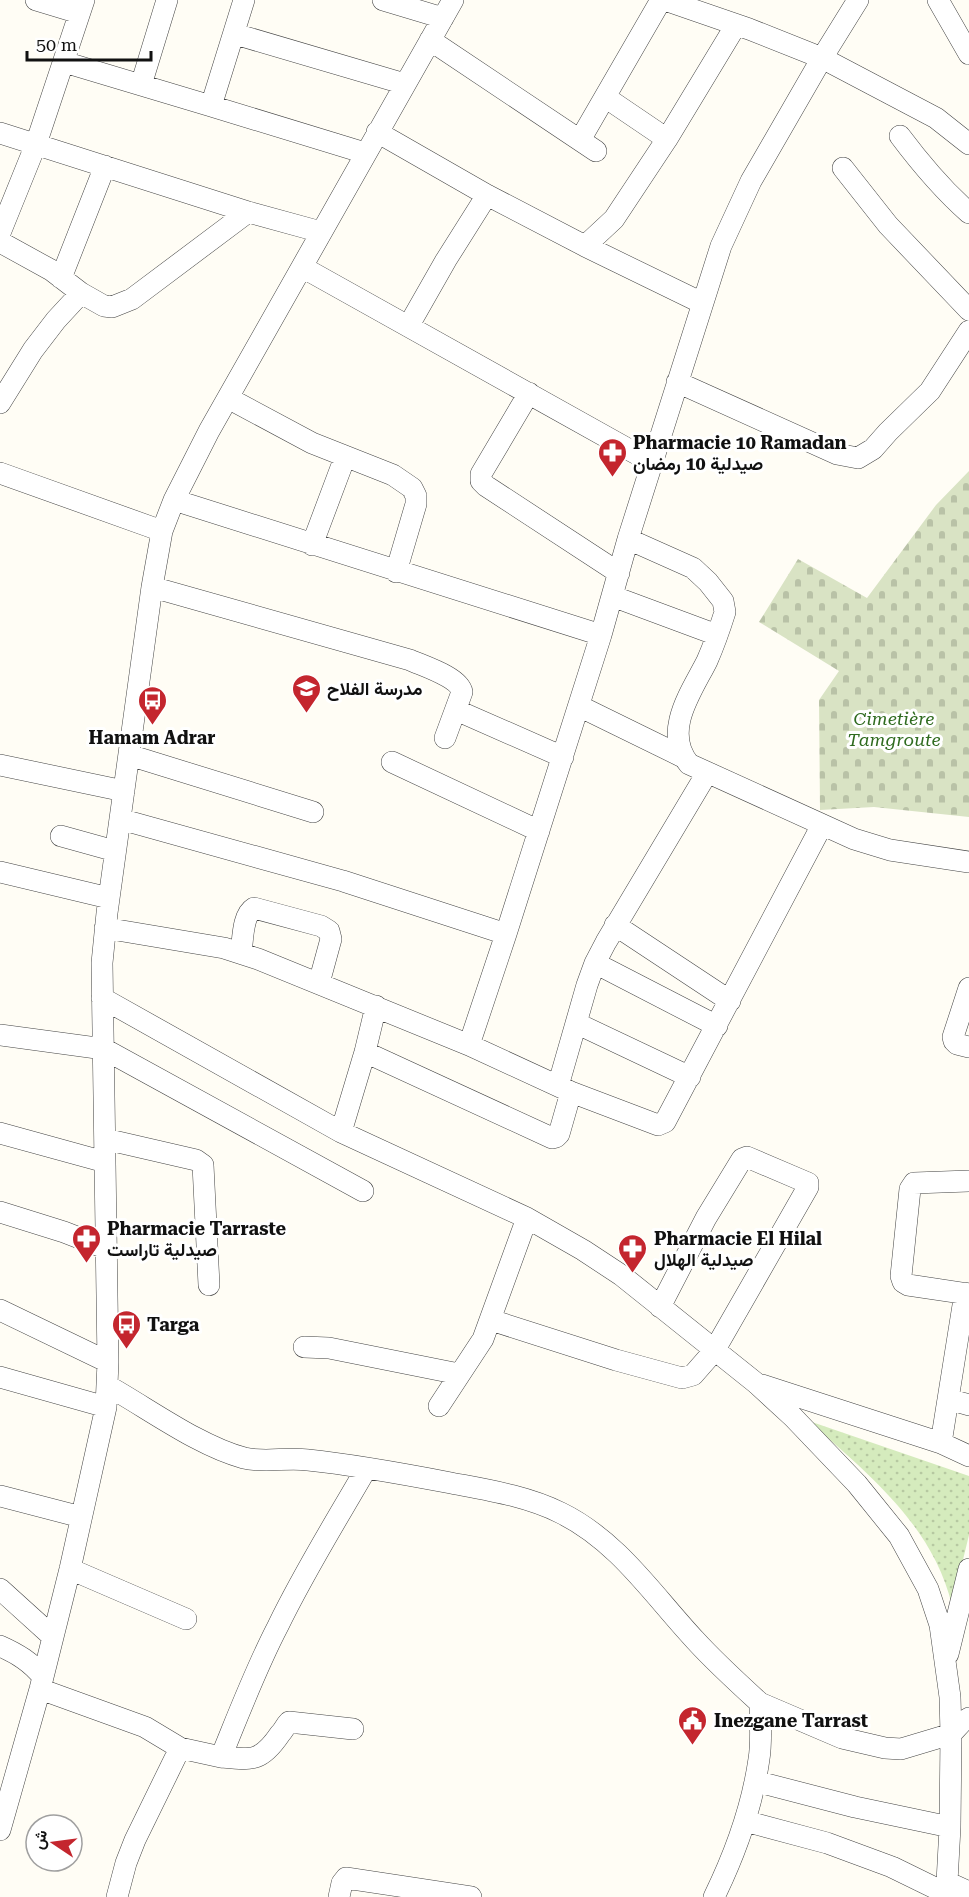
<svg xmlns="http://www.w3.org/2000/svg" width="969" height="1897" font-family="'Roboto Serif',Vazirmatn,serif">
	<defs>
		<pattern id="grass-dots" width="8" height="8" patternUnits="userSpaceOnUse" patternTransform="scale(1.5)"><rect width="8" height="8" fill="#d5ebbd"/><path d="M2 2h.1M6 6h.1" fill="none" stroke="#b6c8a1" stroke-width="1.8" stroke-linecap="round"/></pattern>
		<pattern id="cemetery-stones" width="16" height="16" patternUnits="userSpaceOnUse" patternTransform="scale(1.5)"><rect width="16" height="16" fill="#d9e3c4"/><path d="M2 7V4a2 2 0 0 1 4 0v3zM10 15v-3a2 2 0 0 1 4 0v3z" fill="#b9c2a7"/></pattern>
	</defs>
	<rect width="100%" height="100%" fill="#fffdf5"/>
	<path fill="url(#grass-dots)" d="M809,1421L969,1476V1535L952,1605C932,1524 868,1474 809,1421Z"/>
	<path fill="url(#cemetery-stones)" d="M969,471V817L874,807L820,810L819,700L839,671L759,622L798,559L867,598L936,505Z"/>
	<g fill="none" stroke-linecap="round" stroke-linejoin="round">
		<defs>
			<path id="minor" d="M36,0L79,13
				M383,0L443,18
				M665,0L749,29L822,58L936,118L969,144
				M938,0L969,54
				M235,34L405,84
				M430,40L596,151
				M64,62L211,106L244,0
				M141,85L167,0
				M605,97L667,139
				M211,106L365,153
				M377,132L487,195L585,246L702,303
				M0,133L248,212L321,232
				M900,136C921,164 943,190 969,213
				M580,140L661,0
				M843,168L888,225L969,310
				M0,233L36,144L84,0
				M0,242L51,270L81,293L104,306L112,307L132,299L248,212
				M585,246L614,219L667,139L736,25
				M302,267L653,463
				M61,278L105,166
				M409,325L446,260L487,195
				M677,382L837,454L858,458L873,449L888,432L930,391L969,331
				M529,393L481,474V481L486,486L619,573
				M228,398L312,443L393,475L412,488L416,496V504L396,572
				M0,403L33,350L56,320L81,293
				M0,473L162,531
				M174,500L601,635
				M628,539L693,568L708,582L723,601L725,612C720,628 714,645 707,661C692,691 662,731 689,764L854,839L890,850L969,862
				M312,545L345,457
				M152,587L410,660C423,666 459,677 462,692L445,738
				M612,596L717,635
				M579,706L683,757
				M456,710L563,757
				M129,755L313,812
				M392,762L539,831
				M0,765L124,791
				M120,819L343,881L506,934
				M61,836L115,851
				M0,872L109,898
				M615,925L730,1001
				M105,928L224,948L258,959L469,1045L571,1092L658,1125L665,1122L822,825
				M241,953C243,941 242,915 254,908L321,926L329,931L331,939L319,983
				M595,963L717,1026
				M969,988L953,1037L954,1041L957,1044L969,1047
				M102,998L341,1132L527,1218L583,1250L621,1275L756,1383L793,1417L857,1484L899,1536L928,1589L940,1625L950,1697L951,1734L950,1827L947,1882L944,1897
				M576,1023L690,1077
				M0,1035L104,1049L363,1191
				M469,1045L506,934L601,635L628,539L721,246L751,181L822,58L858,0
				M365,1052L552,1138L556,1137L559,1134L571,1092
				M558,1086L587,985L595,963L606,942L707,773
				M341,1132L365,1052L376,1006
				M0,1133L105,1162
				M105,1139L196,1160L203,1165L209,1285
				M969,1181L914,1183L910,1189L901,1276L903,1282L908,1285L969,1294
				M0,1212L64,1232L105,1248
				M0,1310L108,1362
				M491,1320L616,1360L682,1378L693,1375L714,1351L808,1187V1183L747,1157L742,1159L706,1218L660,1307
				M304,1347L329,1348L459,1374
				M0,1377L106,1407
				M762,1385L941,1443L969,1456
				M108,1386C149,1409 199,1446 244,1458C265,1463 287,1457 308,1460C356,1465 404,1474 451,1483C488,1490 527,1496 561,1513C618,1541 653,1595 695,1640C715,1662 738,1683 760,1703
				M948,1399L969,1405
				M439,1406L483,1339L527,1218
				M941,1443L965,1293
				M0,1496L81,1517
				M70,1569L186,1619
				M0,1589L53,1637
				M0,1646C18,1654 31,1662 43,1677
				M948,1654L969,1569
				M40,1689L145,1727L180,1748L135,1840L126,1863L117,1897
				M180,1748L221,1757C239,1713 256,1668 278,1626C304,1572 336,1521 366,1469
				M221,1757C252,1760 261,1762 280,1734C284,1730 285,1726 289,1722L353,1729
				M755,1781L855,1807L950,1827
				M745,1821L827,1843L892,1867L945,1893
				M0,1830L40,1689L70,1569L106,1407L108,1362L102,963L107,913L152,587L162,531L174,500L209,431L453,0
				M947,1882L969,1892
				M339,1897L342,1883L346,1878L471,1897
				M714,1897C735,1854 752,1808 759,1759C762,1741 760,1722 760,1703L842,1738L885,1748L901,1749L951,1734L962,1722L969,1718"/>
		</defs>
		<use href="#minor" stroke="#444" stroke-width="22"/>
		<use href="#minor" stroke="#fff" stroke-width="21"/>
	</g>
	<defs>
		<symbol id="pharmacy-pin" viewBox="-11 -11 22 30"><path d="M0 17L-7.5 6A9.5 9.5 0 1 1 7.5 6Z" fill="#c4262e" stroke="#fff"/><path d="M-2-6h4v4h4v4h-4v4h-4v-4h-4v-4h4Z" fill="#fff"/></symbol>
		<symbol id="school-pin" viewBox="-11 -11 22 30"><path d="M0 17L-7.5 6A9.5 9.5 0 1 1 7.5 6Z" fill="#c4262e" stroke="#fff"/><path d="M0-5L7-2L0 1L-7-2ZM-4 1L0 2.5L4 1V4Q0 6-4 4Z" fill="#fff"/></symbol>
		<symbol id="bus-pin" viewBox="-11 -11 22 30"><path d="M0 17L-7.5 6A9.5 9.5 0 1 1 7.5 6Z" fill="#c4262e" stroke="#fff"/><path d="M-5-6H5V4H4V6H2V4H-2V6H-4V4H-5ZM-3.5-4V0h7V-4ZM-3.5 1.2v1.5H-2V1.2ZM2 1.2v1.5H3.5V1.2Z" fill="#fff"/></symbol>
		<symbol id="civic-pin" viewBox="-11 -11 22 30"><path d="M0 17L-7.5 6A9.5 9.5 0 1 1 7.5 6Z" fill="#c4262e" stroke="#fff"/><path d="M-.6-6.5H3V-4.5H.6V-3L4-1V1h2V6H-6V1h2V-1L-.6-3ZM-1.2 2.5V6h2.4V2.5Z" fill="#fff"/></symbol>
	</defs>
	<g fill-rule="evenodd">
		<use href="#pharmacy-pin" x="596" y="436" width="33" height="45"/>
		<use href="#school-pin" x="290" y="672" width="33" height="45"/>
		<use href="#bus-pin" x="136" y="684" width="33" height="45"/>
		<use href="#pharmacy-pin" x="70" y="1222" width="33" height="45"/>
		<use href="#pharmacy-pin" x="616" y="1232" width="33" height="45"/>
		<use href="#bus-pin" x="110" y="1308" width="33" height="45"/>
		<use href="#civic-pin" x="676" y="1704" width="33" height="45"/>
	</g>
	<g text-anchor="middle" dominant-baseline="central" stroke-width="6" stroke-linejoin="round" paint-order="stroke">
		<g font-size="18" font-weight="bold" fill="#111" stroke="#fff" text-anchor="start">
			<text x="633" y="442">Pharmacie 10 Ramadan<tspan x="633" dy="21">صيدلية 10 رمضان</tspan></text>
			<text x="327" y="688">مدرسة الفلاح</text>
			<text x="152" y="737" text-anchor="middle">Hamam Adrar</text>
			<text x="107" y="1228">Pharmacie Tarraste<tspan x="107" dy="21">صيدلية تاراست</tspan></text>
			<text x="654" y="1238">Pharmacie El Hilal<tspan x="654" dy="21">صيدلية الهلال</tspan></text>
			<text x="147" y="1324">Targa</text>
			<text x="714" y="1720">Inezgane Tarrast</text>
		</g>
		<g font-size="18" font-style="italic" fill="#2f6b1f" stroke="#fff">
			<text x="894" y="718">Cimetière<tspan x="894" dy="21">Tamgroute</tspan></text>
		</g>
	</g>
	<g transform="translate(54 1843) rotate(283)"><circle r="28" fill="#ffffff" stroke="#a0a0a0" stroke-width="1.5"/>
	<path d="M0-4.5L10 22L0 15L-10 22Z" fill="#c4262e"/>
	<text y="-9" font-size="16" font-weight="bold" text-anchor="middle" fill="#111111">ش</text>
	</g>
	<path d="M27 51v9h124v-9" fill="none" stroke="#111111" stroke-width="3"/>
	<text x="36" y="51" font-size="18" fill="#111111" stroke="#ffffff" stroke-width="4.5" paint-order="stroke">50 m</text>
</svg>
